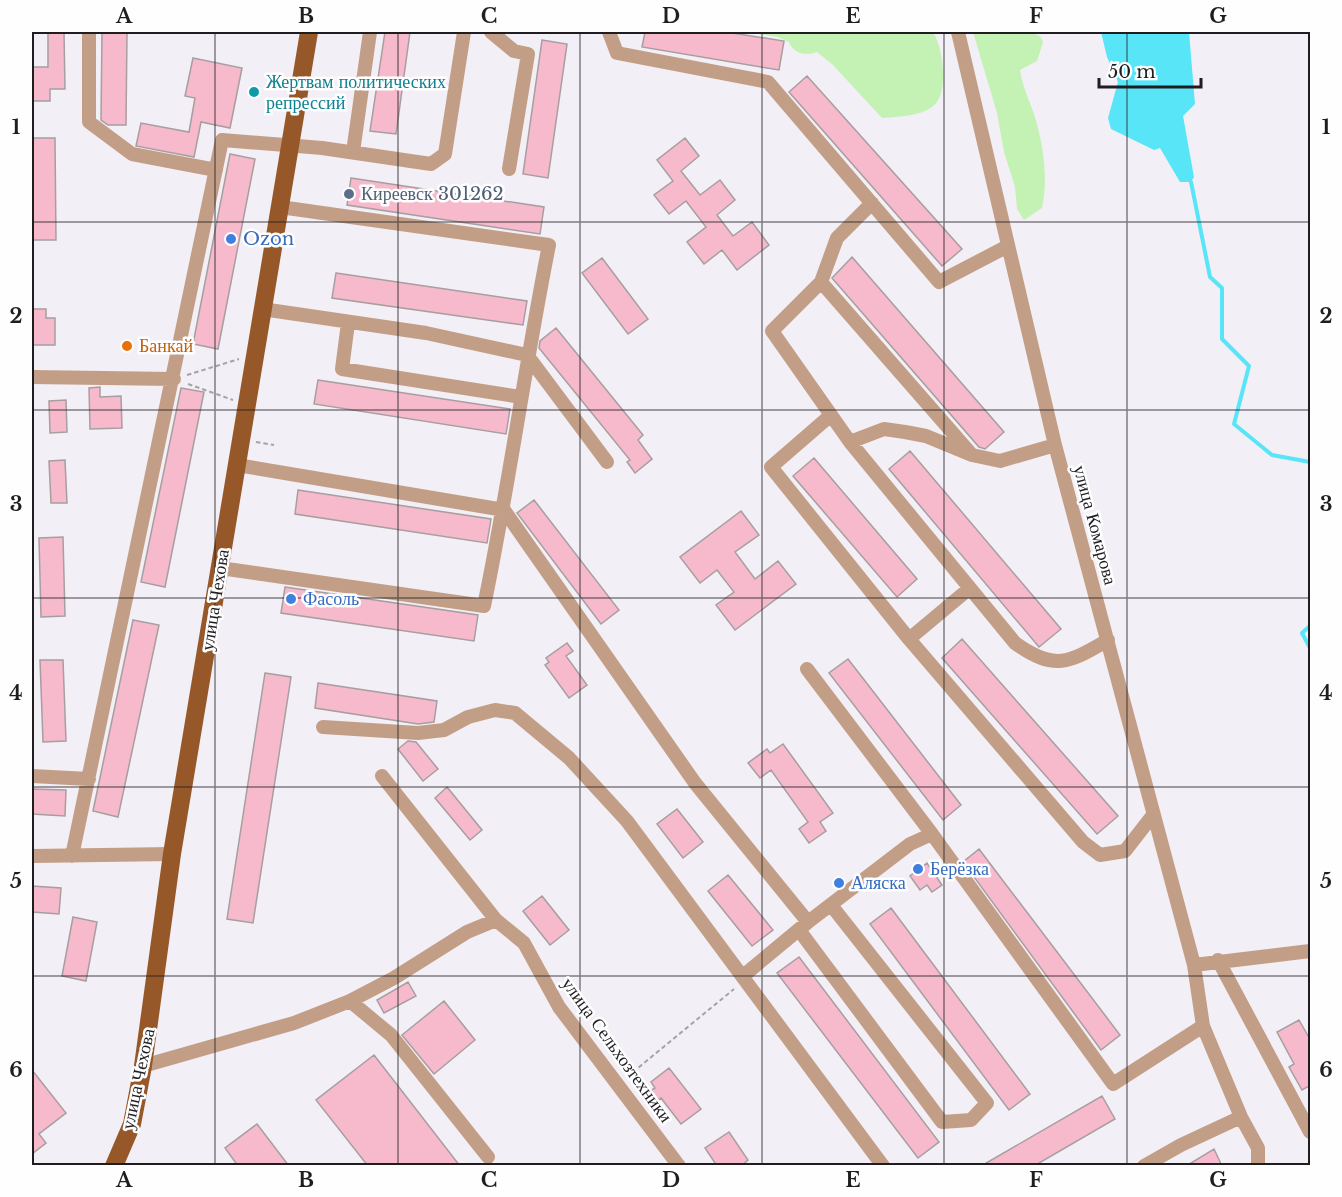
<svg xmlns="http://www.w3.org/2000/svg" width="1342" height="1197" font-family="'Libre Baskerville',serif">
	<rect width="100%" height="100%" fill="#f3eff6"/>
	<path fill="#c4f2b4" d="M747,32H933C943,46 950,96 932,107C920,116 896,117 882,118L832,64L817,52C805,56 794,54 789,42L778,37Z
		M973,32H1030L1040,36L1043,42L1037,61L1020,70C1023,90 1032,105 1037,124C1044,151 1048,180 1042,208L1024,220L1017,209L1015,187L1004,152L997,113Z"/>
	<path fill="#59e5f8" d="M1101,32H1189L1195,104L1183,116L1194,177L1191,182H1180L1160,148L1154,150L1111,129L1108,118L1118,82L1107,57Z"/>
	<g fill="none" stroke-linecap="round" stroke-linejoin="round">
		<path stroke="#59e5f8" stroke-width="4" d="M1191,182L1210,277L1222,288V339L1249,366L1234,424L1272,455L1310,462
			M1310,626L1302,633L1310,648"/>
	</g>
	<path fill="#f6bacc" stroke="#a79ea0" stroke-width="1.5" d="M48,32H64L65,89H50V101H32V67H48Z
		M102,32H127L126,125H108L101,120Z
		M385,32H410L396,134L370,131Z
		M645,32H726L784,41L779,70L642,47Z
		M542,40L567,44L548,178L523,174Z
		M193,58L242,68L230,128L201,122L194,157L136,146L141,123L189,132L195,98L185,96Z
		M807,76L962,249L942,266L789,92Z
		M32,138H55L56,240H32Z
		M685,138L699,156L681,171L700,195L720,180L735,200L717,215L733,236L752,222L769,245L737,270L722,250L704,264L687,242L706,227L686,201L669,214L654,195L673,181L657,160Z
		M230,154L255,159L218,349L193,344Z
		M351,178L544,207L540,234L347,205Z
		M852,257L1004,432L985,449L979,447L832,278Z
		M602,258L648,319L628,334L582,273Z
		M336,273L527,301L523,325L332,298Z
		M32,309H46V318H55V345H32Z
		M556,328L643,435L638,440L652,459L635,473L627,462L630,460L539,348L540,341Z
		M318,380L510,409L506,434L314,404Z
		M100,387V397L121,396L122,428L90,429L89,388Z
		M181,388L204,392L165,587L141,582Z
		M66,400L67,432L50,433L49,401Z
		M910,451L1061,629L1039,647L889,469Z
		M814,458L917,579L897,597L793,476Z
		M65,460L67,503H51L49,461Z
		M298,490L491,519L487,543L295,514Z
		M534,500L619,610L601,624L517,513Z
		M741,511L759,535L735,552L755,579L778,561L796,584L735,630L716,605L734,592L717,570L700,583L680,557Z
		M63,537L65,616L41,617L39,538Z
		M285,587L478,615L474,641L281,613Z
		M133,620L159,625L118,817L93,811Z
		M962,639L1118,816L1097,834L942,658Z
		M567,643L573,651L566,656L587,685L569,698L545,665L549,662L546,658Z
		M848,659L961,805L943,820L829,673Z
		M40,660H63L66,741L43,742Z
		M265,673L291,677L253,923L227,919Z
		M318,683L437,701L434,722L418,724L315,708Z
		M408,741L416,742L438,769L423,781L398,749Z
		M783,744L833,813L820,822L826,831L809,843L799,829L808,822L771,770L760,778L748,763L767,749L770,753Z
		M447,787L482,830L470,840L435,798Z
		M32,789L66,790L65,816L32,814Z
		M677,809L703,842L683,858L657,824Z
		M979,849L1120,1035L1101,1050L963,862Z
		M927,863L942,885L932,892L927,885L920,890L910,876Z
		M728,875L773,930L752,946L708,891Z
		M32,886L61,888L59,914L32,912Z
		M542,896L569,930L550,945L523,911Z
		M891,908L1030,1094L1009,1110L870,924Z
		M73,917L97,922L86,981L62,976Z
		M799,957L939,1142L918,1158L777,973Z
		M408,982L416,996L384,1013L377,1000Z
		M444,1001L475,1040L434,1074L402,1035Z
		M1299,1020L1311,1041V1085L1302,1090L1289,1067L1294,1064L1277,1032Z
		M374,1055L460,1166H368L316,1100Z
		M669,1068L701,1109L681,1124L661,1098L658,1101L650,1091L655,1088L651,1082Z
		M32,1070L66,1113L39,1134L46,1143L32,1154Z
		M1102,1096L1115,1119L1034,1166H981Z
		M257,1124L289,1166H238L225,1148Z
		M729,1132L748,1160L741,1166H717L705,1148Z
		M1214,1149L1222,1166H1186Z"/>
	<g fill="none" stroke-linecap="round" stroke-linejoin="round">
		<path stroke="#a5a2a8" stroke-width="2" stroke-dasharray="4.5 3" stroke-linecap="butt" d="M187,375L239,359
			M188,384L233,400
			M256,442L274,445
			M627,1077L734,989"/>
		<path stroke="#c39e87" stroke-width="14" d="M89,32V122L132,154L216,170
			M491,32L514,51L528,54L509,169
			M609,32L617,53L768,82L939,282L1008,246
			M958,32L1055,445L1194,965L1203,1026L1241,1117L1258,1148V1166
			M353,152L370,32
			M872,203L837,238L821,282L772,331L831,415L771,467L909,639L1083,842L1100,855L1125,851L1153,815
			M821,282L972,455
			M262,309L426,333L527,355L607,462
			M348,323L342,369L521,397
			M32,377L174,379
			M831,415L850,442L1015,643C1055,672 1070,662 1108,640
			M850,442L884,429L905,432L926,436L972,455L1000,461L1055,445
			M237,465L504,510L695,783L808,922
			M220,568L484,606C509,486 525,365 549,245L280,207
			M909,639L970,588
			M807,669L932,834
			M323,727L418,733L444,730L468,717L495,710L515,713L569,758L627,821L883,1166
			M32,776L89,779
			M382,776L496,920
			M32,856L172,854
			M72,856L222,140L322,148L431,164L445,154L464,32
			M799,930L942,1122L971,1120L987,1103L831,905
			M1218,960L1310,1132
			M1194,965L1310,951
			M743,976L808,922L910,844L932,834L1113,1084L1203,1026
			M350,1001L391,1035L488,1157
			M143,1066L294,1023L350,1001L394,978L467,932L496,920L524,943L559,1007L679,1166
			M1144,1166L1181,1145L1241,1117"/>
		<path stroke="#975829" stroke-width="18" d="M114,1166L132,1124L143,1066L172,854L309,32"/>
	</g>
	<path fill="none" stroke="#1f1d20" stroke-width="1.5" stroke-opacity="0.55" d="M215,32V1166M398,32V1166M580,32V1166M762,32V1166M944,32V1166M1127,32V1166M32,222H1310M32,410H1310M32,598H1310M32,787H1310M32,976H1310"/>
	<circle fill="#0f9aa8" stroke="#fefeff" stroke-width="2" cx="254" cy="92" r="6"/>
	<circle fill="#5c6f8a" stroke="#fefeff" stroke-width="2" cx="349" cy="194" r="6"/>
	<g fill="#3f7fe0" stroke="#fefeff" stroke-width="2">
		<circle cx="231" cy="239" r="6"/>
		<circle cx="291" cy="599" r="6"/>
		<circle cx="918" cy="869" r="6"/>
		<circle cx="839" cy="883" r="6"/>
	</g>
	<circle fill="#e8710a" stroke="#fefeff" stroke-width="2" cx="127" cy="346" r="6"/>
	<g text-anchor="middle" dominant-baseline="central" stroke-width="5" stroke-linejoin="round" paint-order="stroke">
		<g font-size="18" fill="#0d838f" stroke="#fefeff" text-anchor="start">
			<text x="266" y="82">Жертвам политических<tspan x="266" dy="21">репрессий</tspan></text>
		</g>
		<g font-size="18" fill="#4e5e75" stroke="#fefeff" text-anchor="start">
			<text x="361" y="194">Киреевск 301262</text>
		</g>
		<g font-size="18" fill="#366cbe" stroke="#fefeff" text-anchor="start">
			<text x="243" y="239">Ozon</text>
			<text x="303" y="599">Фасоль</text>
			<text x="930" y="869">Берёзка</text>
			<text x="851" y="883">Аляска</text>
		</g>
		<g font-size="18" fill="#c56008" stroke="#fefeff" text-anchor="start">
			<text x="139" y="346">Банкай</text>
		</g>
		<g font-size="18" fill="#1f1d20" stroke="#fefeff">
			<text transform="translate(1095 525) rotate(75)">улица Комарова</text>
			<text transform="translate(215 600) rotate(-81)">улица Чехова</text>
			<text transform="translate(617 1050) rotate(54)">улица Сельхозтехники</text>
			<text transform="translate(138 1079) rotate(-78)">улица Чехова</text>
		</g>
	</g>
	<rect width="1342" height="1197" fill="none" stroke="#fefeff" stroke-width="66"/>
	<path d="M1099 78v9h102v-9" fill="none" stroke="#1f1d20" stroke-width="3"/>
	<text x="1108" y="78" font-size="18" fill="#1f1d20" stroke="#fefeff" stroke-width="4.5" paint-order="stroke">50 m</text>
	<rect x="33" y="33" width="1276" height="1131" fill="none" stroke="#1f1d20" stroke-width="2"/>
	<g font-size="20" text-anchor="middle" font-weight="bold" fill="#1f1d20">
		<text x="124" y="23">A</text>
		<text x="306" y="23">B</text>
		<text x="489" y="23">C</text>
		<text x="671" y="23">D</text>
		<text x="853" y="23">E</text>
		<text x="1036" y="23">F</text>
		<text x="1218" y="23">G</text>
		<text x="16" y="134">1</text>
		<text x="1326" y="134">1</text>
		<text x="16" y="323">2</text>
		<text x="1326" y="323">2</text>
		<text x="16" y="511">3</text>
		<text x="1326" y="511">3</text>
		<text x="16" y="700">4</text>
		<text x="1326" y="700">4</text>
		<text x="16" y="888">5</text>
		<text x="1326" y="888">5</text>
		<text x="16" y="1077">6</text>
		<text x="1326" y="1077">6</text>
		<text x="124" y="1187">A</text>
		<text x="306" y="1187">B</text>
		<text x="489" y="1187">C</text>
		<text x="671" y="1187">D</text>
		<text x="853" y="1187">E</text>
		<text x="1036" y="1187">F</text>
		<text x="1218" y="1187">G</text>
	</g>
</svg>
